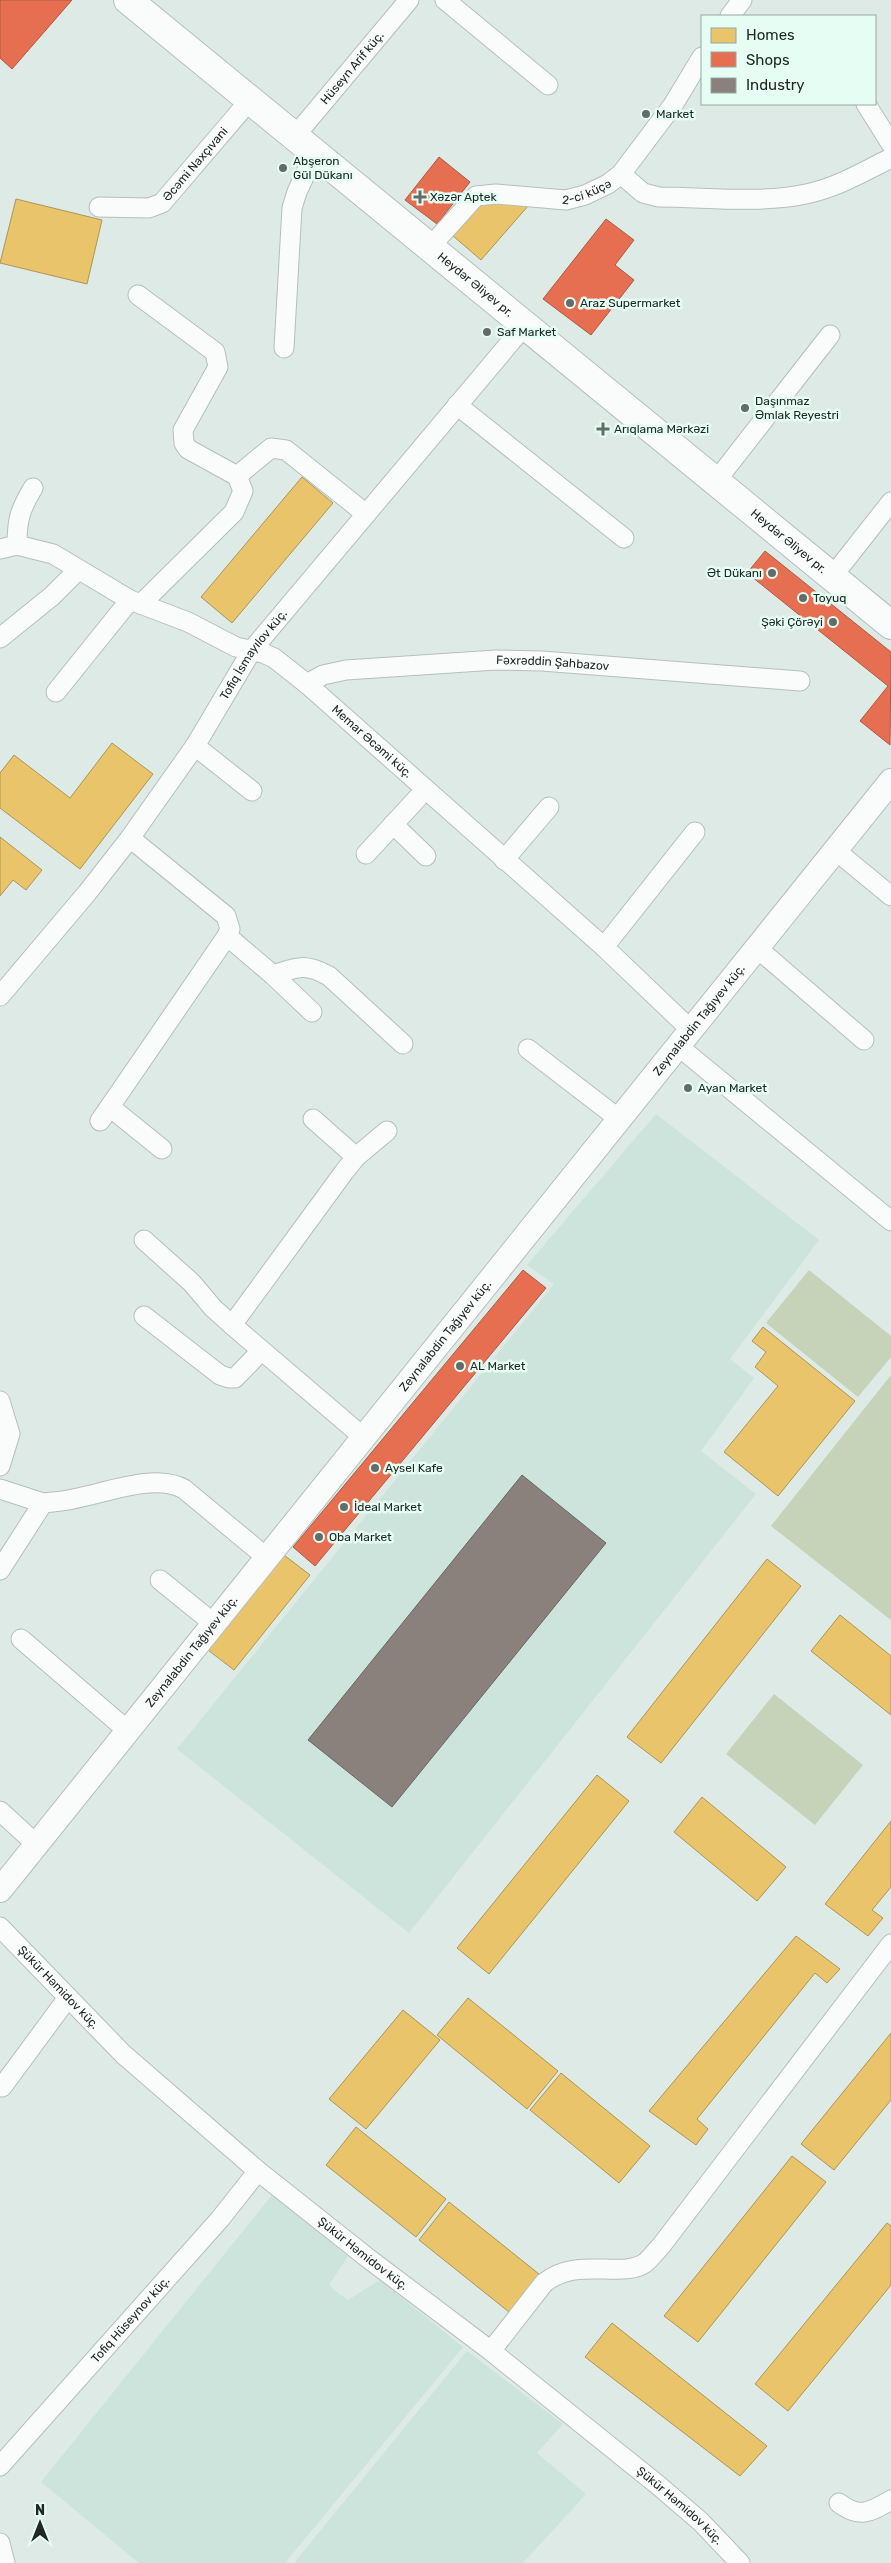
<svg xmlns="http://www.w3.org/2000/svg" width="891" height="2563" font-family="Rubik,sans-serif">
	<rect width="100%" height="100%" fill="#ddeae5"/>
	<path fill="#cce4db" d="M656,1114L819,1240L730,1359L754,1378L701,1451L756,1494L409,1933L177,1749L554,1284L527,1265Z
		M272,2195L348,2256L329,2285L338,2293L348,2300L380,2280L463,2347L285,2563H139L41,2482Z
		M467,2351L563,2424L537,2453L586,2494L523,2563H294Z"/>
	<path fill="#c6d3b9" d="M809,1270L891,1336V1357L858,1397L766,1323Z
		M891,1375V1620L771,1526Z
		M774,1694L863,1765L815,1825L726,1754Z"/>
	<path fill="#e9c46a" stroke="#ad9555" d="M16,199L102,220L87,284L0,263Z
		M482,201L528,206L481,260L452,235Z
		M302,477L333,503L232,623L201,597Z
		M112,743L153,774L80,869L0,808V773L14,755L70,798Z
		M0,837L42,870L26,890L13,880L0,896Z
		M763,1327L855,1401L778,1496L724,1452L778,1386L755,1367L766,1352L752,1341Z
		M284,1555L310,1575L234,1670L208,1650Z
		M767,1559L801,1586L661,1763L627,1737Z
		M840,1615L891,1656V1715L811,1651Z
		M597,1775L629,1801L489,1974L457,1948Z
		M702,1797L786,1867L757,1901L674,1832Z
		M891,1821V1887L872,1910L883,1918L868,1936L825,1904Z
		M796,1936L840,1969L827,1983L815,1973L697,2119L708,2129L696,2145L649,2111Z
		M468,1998L558,2071L527,2109L437,2035Z
		M403,2010L440,2040L366,2129L329,2099Z
		M891,2033V2100L834,2170L801,2144Z
		M561,2073L650,2146L619,2183L530,2110Z
		M356,2127L446,2199L416,2237L326,2165Z
		M792,2156L826,2182L698,2342L664,2316Z
		M449,2202L539,2274L509,2312L419,2240Z
		M887,2223L891,2226V2285L788,2411L755,2384Z
		M612,2323L767,2446L740,2476L585,2357Z"/>
	<path fill="#e76f51" stroke="#ab5a44" d="M0,0H72L12,69L0,58Z
		M439,157L470,182L437,224L405,200Z
		M606,219L634,240L615,265L634,280L591,335L543,299Z
		M765,551L891,652L890,745L860,721L888,686L747,573Z
		M523,1270L546,1288L315,1566L293,1547Z"/>
	<path fill="#8a817c" stroke="#6a6662" d="M522,1475L606,1543L392,1807L308,1740Z"/>
	<g fill="none" stroke-linecap="round" stroke-linejoin="round">
		<defs>
			<g id="minor">
				<path d="M445,0L548,85"/>
				<path d="M730,16L742,0"/>
				<path d="M866,104L891,144"/>
				<path id="s1" d="M295,136L409,0"/>
				<path d="M621,174L643,193L659,197C707,197 759,204 806,194C836,188 863,172 891,158"/>
				<path id="s2" d="M99,207L149,208L162,203L250,100"/>
				<path id="s3" d="M430,247L476,196L496,194L566,200L585,195L608,184L621,174L673,105L702,57"/>
				<path d="M138,295L215,352L218,367L183,430L184,443L188,449L237,476L243,491L234,512L141,604"/>
				<path d="M284,348L292,208L297,192L315,153"/>
				<path d="M457,405L624,538"/>
				<path d="M237,476L271,448L286,450L366,514"/>
				<path d="M716,481L830,335"/>
				<path d="M17,545C17,519 20,510 33,488"/>
				<path id="s4" d="M0,549L17,545L53,554L130,600L188,622L236,647L263,653L274,658L307,684L604,947L690,1029"/>
				<path d="M832,577L891,502"/>
				<path d="M0,638L52,596L78,570"/>
				<path id="s5" d="M307,684L323,675L346,670L496,660L542,661L800,681"/>
				<path d="M56,692L130,600"/>
				<path d="M195,746L252,791"/>
				<path d="M393,824L426,856"/>
				<path d="M130,838L226,916L230,929L227,936L273,975L312,1012"/>
				<path d="M835,850L891,896"/>
				<path d="M366,854L425,790"/>
				<path d="M504,860L549,807"/>
				<path d="M604,947L695,832"/>
				<path d="M757,948L864,1040"/>
				<path d="M273,975C298,967 305,963 329,976L403,1044"/>
				<path id="s6" d="M0,996L87,893L130,838L195,746L252,650L525,325"/>
				<path d="M678,1046L891,1221"/>
				<path d="M528,1049L619,1119"/>
				<path d="M110,1107L162,1149"/>
				<path d="M313,1119L356,1157"/>
				<path d="M100,1121L227,936"/>
				<path d="M144,1240L192,1283L213,1308L232,1325L362,1436"/>
				<path d="M144,1316L220,1375L229,1378H235L261,1351"/>
				<path d="M232,1325L344,1172L356,1157L387,1131"/>
				<path d="M0,1401L10,1434L0,1466"/>
				<path d="M0,1489L43,1503L53,1502C92,1500 150,1470 184,1489L266,1557"/>
				<path d="M0,1570L43,1503"/>
				<path d="M160,1580L213,1623"/>
				<path d="M21,1639L128,1731"/>
				<path d="M0,1811L37,1845"/>
				<path id="s7" d="M0,1927L123,2054L258,2171L369,2259L491,2351L658,2485L701,2522L740,2563"/>
				<path d="M2,2087L67,1999"/>
				<path d="M491,2351L544,2283C577,2256 621,2279 645,2263C651,2258 656,2251 661,2246L891,1944"/>
				<path id="s8" d="M0,2466L220,2219L258,2171"/>
				<path d="M839,2503C860,2519 870,2512 891,2500"/>
				<path d="M0,2543L5,2563"/>
			</g>
			<g id="tertiary">
				<path id="s9" d="M0,1890L891,781"/>
			</g>
			<g id="secondary">
				<path id="s10" d="M128,0L891,625"/>
			</g>
		</defs>
		<use href="#minor" stroke="#b5bfbb" stroke-width="21"/>
		<use href="#tertiary" stroke="#b5bfbb" stroke-width="26"/>
		<use href="#secondary" stroke="#b5bfbb" stroke-width="30"/>
		<use href="#minor" stroke="#fafcfb" stroke-width="19"/>
		<use href="#tertiary" stroke="#fafcfb" stroke-width="24"/>
		<use href="#secondary" stroke="#fafcfb" stroke-width="28"/>
	</g>
	<g fill="#626c68" stroke="#e5fdf3" stroke-width="2">
		<circle cx="646" cy="114" r="5"/>
		<circle cx="283" cy="168" r="5"/>
		<path d="M417.5 189.5h5v5h5v5h-5v5h-5v-5h-5v-5h5z"/>
		<circle cx="570" cy="303" r="5"/>
		<circle cx="487" cy="332" r="5"/>
		<circle cx="745" cy="408" r="5"/>
		<path d="M600.5 421.5h5v5h5v5h-5v5h-5v-5h-5v-5h5z"/>
		<circle cx="772" cy="573" r="5"/>
		<circle cx="803" cy="598" r="5"/>
		<circle cx="833" cy="622" r="5"/>
		<circle cx="688" cy="1088" r="5"/>
		<circle cx="460" cy="1366" r="5"/>
		<circle cx="375" cy="1468" r="5"/>
		<circle cx="344" cy="1507" r="5"/>
		<circle cx="319" cy="1537" r="5"/>
	</g>
	<g text-anchor="middle" dominant-baseline="central" stroke-width="5" stroke-linejoin="round" paint-order="stroke">
		<g font-size="12" fill="#202825" stroke="#e5fdf3">
			<text stroke="none"><textPath href="#s1" startOffset="89">Hüseyn Arif küç.</textPath></text>
			<text stroke="none"><textPath href="#s2" startOffset="115">Əcəmi Naxçıvani</textPath></text>
			<text stroke="none"><textPath href="#s3" startOffset="181">2-ci küçə</textPath></text>
			<text stroke="none"><textPath href="#s10" startOffset="449">Heydər Əliyev pr.</textPath></text>
			<text stroke="none"><textPath href="#s10" startOffset="854">Heydər Əliyev pr.</textPath></text>
			<text stroke="none"><textPath href="#s6" startOffset="426">Tofiq İsmayılov küç.</textPath></text>
			<text stroke="none"><textPath href="#s5" startOffset="249">Fəxrəddin Şahbazov</textPath></text>
			<text stroke="none"><textPath href="#s4" startOffset="429">Memar Əcəmi küç.</textPath></text>
			<text stroke="none"><textPath href="#s9" startOffset="1116">Zeynalabdin Tağıyev küç.</textPath></text>
			<text stroke="none"><textPath href="#s9" startOffset="711">Zeynalabdin Tağıyev küç.</textPath></text>
			<text stroke="none"><textPath href="#s9" startOffset="306">Zeynalabdin Tağıyev küç.</textPath></text>
			<text stroke="none"><textPath href="#s7" startOffset="84">Şükür Həmidov küç.</textPath></text>
			<text stroke="none"><textPath href="#s7" startOffset="489">Şükür Həmidov küç.</textPath></text>
			<text stroke="none"><textPath href="#s8" startOffset="196">Tofiq Hüseynov küç.</textPath></text>
			<text stroke="none"><textPath href="#s7" startOffset="894">Şükür Həmidov küç.</textPath></text>
		</g>
		<g font-size="12" fill="#202825" stroke="#e5fdf3" text-anchor="start">
			<text x="656" y="114">Market</text>
			<text x="293" y="161">Abşeron<tspan x="293" dy="14">Gül Dükanı</tspan></text>
			<text x="430" y="197">Xəzər Aptek</text>
			<text x="580" y="303">Araz Supermarket</text>
			<text x="497" y="332">Saf Market</text>
			<text x="755" y="401">Daşınmaz<tspan x="755" dy="14">Əmlak Reyestri</tspan></text>
			<text x="614" y="429">Arıqlama Mərkəzi</text>
			<text x="762" y="573" text-anchor="end">Ət Dükanı</text>
			<text x="813" y="598">Toyuq</text>
			<text x="823" y="622" text-anchor="end">Şəki Çörəyi</text>
			<text x="698" y="1088">Ayan Market</text>
			<text x="470" y="1366">AL Market</text>
			<text x="385" y="1468">Aysel Kafe</text>
			<text x="354" y="1507">İdeal Market</text>
			<text x="329" y="1537">Oba Market</text>
		</g>
	</g>
	<rect x="701" y="15" width="175" height="90" fill="#e5fdf3" stroke="#96a8a1"/>
	<rect x="711" y="28" width="25" height="15" fill="#e9c46a" stroke="#96a8a1"/>
	<text x="746" y="40" font-size="15" fill="#202825">Homes</text>
	<rect x="711" y="52" width="25" height="15" fill="#e76f51" stroke="#96a8a1"/>
	<text x="746" y="65" font-size="15" fill="#202825">Shops</text>
	<rect x="711" y="78" width="25" height="15" fill="#8a817c" stroke="#96a8a1"/>
	<text x="746" y="90" font-size="15" fill="#202825">Industry</text>
	<g transform="translate(40 2523)" stroke="#e5fdf3" stroke-width="4" paint-order="stroke">
	<path d="M0-4L9 19L0 12L-9 19Z" fill="#202825"/>
	<text y="-8" font-size="14" font-weight="bold" text-anchor="middle" fill="#202825">N</text>
	</g>
</svg>
